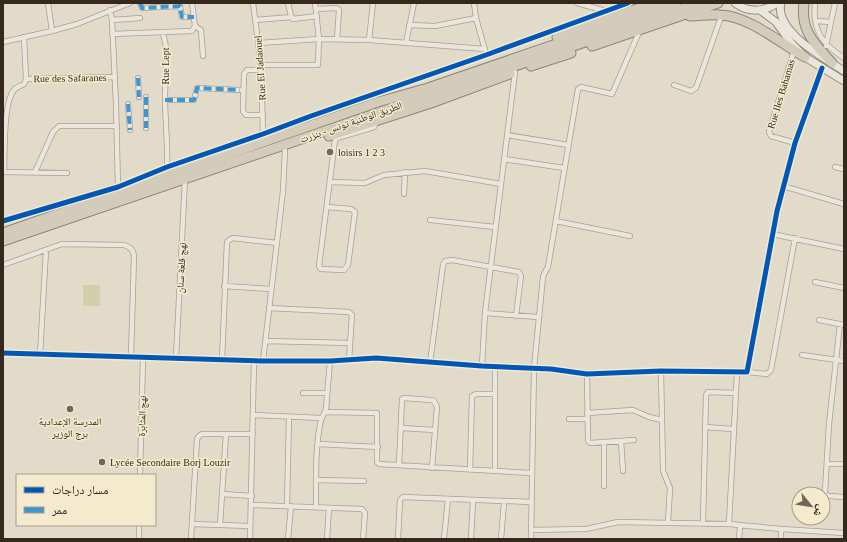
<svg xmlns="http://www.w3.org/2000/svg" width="847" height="542" font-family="'Times New Roman','Noto Naskh Arabic',serif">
	<rect width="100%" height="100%" fill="#e2dbca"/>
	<path fill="#d0d1ac" d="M83,285H100V306H83Z"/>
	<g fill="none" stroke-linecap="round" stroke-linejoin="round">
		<defs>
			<path id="street" d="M48,3L52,31
				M140,3L142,8L180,6L182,17H194
				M253,3L261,65L263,134
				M288,3L291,16L293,19L317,16
				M474,3L476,18L485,50
				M577,3L606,11
				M815,3C812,30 822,44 844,58
				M316,9L337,8L339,10L337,39
				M110,10L112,20L116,104L118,187
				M112,20L140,18
				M255,20L292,17
				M815,21L831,22
				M409,25L435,26L476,18
				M195,26L201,30L203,56
				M162,32C170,49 165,77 165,96C165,120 168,143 167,167
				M112,34L192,31L195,26L192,3
				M369,40L373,3
				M3,42L52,31L77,24L130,3
				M259,43L319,39L369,40L485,49
				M406,43L414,3
				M826,46L835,3
				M794,51L769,132L771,136L795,143
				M261,65H318L319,39L315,3
				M261,70H247L244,74L243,111L246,115H263
				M138,78L139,97
				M26,79L114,77
				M674,85L691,91L696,88L722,14
				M146,97V128
				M165,100H194L197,88L240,90
				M128,104L130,130
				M507,135L568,145
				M504,159L564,168
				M835,167L844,169
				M3,172L67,173
				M4,172C5,154 3,103 14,90C16,87 21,86 24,84L26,79L24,37
				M35,172L53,132L59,126H117
				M330,182L365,183L384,175L425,171L501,184
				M783,186L844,204
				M404,194L405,172
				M327,207L351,209L355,212L348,265L344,270L321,269L319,266L335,140L337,138L374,127L377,121
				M430,220L495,227
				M3,221L118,187L167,167L263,134L311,116L486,55L628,3
				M556,221L630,236
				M772,234L844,249
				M3,265L62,244L124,245C130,247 133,249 134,256L131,356
				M815,282L844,288
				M224,286L271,289
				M269,308L349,312L352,315L349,360
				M485,313L538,317
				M819,320L844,325
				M840,324L829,424L825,492V494L829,496L844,497
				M265,341L350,343
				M3,353L263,361H330L376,358L482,366L551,369L587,374L661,371L747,372L777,211L795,143L822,68
				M40,355L46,250
				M802,355L844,361
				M176,358L185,179
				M222,360L227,242L229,240L233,238L277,243
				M263,361L283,191L285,150
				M430,363L443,265L445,261L452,260L519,272L521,276L516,316
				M482,366L485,313L515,72
				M661,371L663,471L670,488L668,523
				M747,372L767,374L771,370L795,238
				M587,374L588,441L590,443L634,440
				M303,393H327
				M326,412L377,413V462L379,464L531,473
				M587,413L633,410L649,417L662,420
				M253,415L321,418
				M569,419H587
				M705,427L733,429
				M401,428L435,430
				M621,441L623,471
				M318,444L378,447
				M827,464H844
				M399,465L402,399L404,398L431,400L434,401L437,407L432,468
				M470,470L472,396L476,394H495
				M495,471V367
				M140,475L143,357
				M316,480L364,481
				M604,486V442
				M222,494L252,496
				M251,505L362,509L365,513L363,539
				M287,506L289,417
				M316,507C316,480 315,446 321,420C322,416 325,413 326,409L330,361
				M703,523L706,395L708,392L735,393
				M192,524L250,526
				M729,524L737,372
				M220,525L226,434
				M531,530L586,529L618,522L729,524L781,529L844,533
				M139,539V525
				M191,539L197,439L199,436L202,434H253
				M250,539L254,361
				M288,539L291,506
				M327,539L329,508
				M398,539L400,500L403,497L531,502
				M444,539L448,499
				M471,539L473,500
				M501,539L504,502
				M531,539L534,368L543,277L544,274L548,267L578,89L581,87L612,94L640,30
				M739,539L740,525
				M781,539V529"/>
			<path id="secondary" d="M735,3C748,13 764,12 777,3
				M781,3C774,31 824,58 844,71
				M760,10L776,22L792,44L805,57L844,81"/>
			<path id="highway" d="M804,3C800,31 815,44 832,63
				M690,16C700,16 710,14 720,15C749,16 780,43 805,57
				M557,37L654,3
				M592,46L718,3
				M531,66L571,53
				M329,136L431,103L510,74
				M3,233L378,102L428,88L676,3
				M3,241L699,3"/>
		</defs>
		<use href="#street" stroke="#a7a093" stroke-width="6"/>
		<use href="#secondary" stroke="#968f83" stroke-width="9"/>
		<use href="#highway" stroke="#8c857a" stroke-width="11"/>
		<use href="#street" stroke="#eae6db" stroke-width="4.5"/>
		<use href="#secondary" stroke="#eae6db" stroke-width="7"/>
		<use href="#highway" stroke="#d4ccba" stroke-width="9"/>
		<path stroke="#3d96d4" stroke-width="4" stroke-dasharray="8 4" stroke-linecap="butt" d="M140,3L142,8L180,6L182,17H194
			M138,78L139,97
			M146,97V128
			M165,100H194L197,88L240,90
			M128,104L130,130"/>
		<defs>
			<path id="cycleway" d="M3,221L118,187L167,167L263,134L311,116L486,55L628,3
				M3,353L263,361H330L376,358L482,366L551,369L587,374L661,371L747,372L777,211L795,143L822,68"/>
		</defs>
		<use href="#cycleway" stroke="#f4eace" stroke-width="8"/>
		<use href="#cycleway" stroke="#0057b8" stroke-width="5"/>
	</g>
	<g fill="#716759" stroke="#f4eace" stroke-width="1.5">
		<circle cx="330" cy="152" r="4"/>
		<circle cx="70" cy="409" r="4"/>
		<circle cx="102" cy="462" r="4"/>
	</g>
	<g text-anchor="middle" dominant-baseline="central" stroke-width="3" stroke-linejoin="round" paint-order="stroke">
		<g font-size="10" fill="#34291c" stroke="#f4eace">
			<text transform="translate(165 66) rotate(-90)">Rue Lept</text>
			<text transform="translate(260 68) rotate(-94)">Rue El Jadaouel</text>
			<text transform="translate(70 78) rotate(-1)">Rue des Safaranes</text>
			<text transform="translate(781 94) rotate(-73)">Rue Iles Bahamas</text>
			<text transform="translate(351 122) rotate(-19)">الطريق الوطنية تونس - بنزرت</text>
			<text transform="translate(181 268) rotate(-87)">نهج قلعة سنان</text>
			<text transform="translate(142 416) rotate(-88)">نهج المثابرة</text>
		</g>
		<g font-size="10" fill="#34291c" stroke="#f4eace" text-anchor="start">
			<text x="338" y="152">loisirs 1 2 3</text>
			<text x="70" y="421" text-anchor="middle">المدرسة الإعدادية<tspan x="70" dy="12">برج الوزير</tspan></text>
			<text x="110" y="462">Lycée Secondaire Borj Louzir</text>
		</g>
	</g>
	<rect width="847" height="542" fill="none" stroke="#34291c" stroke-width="8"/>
	<rect x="16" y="474" width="140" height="52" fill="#f4eace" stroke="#a79d87"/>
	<rect x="24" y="487" width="20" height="6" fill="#0057b8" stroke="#a79d87"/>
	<text x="52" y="494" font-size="12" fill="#34291c">مسار دراجات</text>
	<rect x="24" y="507" width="20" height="6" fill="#3d96d4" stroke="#a79d87"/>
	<text x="52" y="514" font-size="12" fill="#34291c">ممر</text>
	<g transform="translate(811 506) rotate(120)"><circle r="19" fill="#f4eace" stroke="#a79d87"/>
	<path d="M0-3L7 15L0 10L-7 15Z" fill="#716759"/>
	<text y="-6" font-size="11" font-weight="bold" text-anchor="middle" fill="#34291c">ش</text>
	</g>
</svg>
